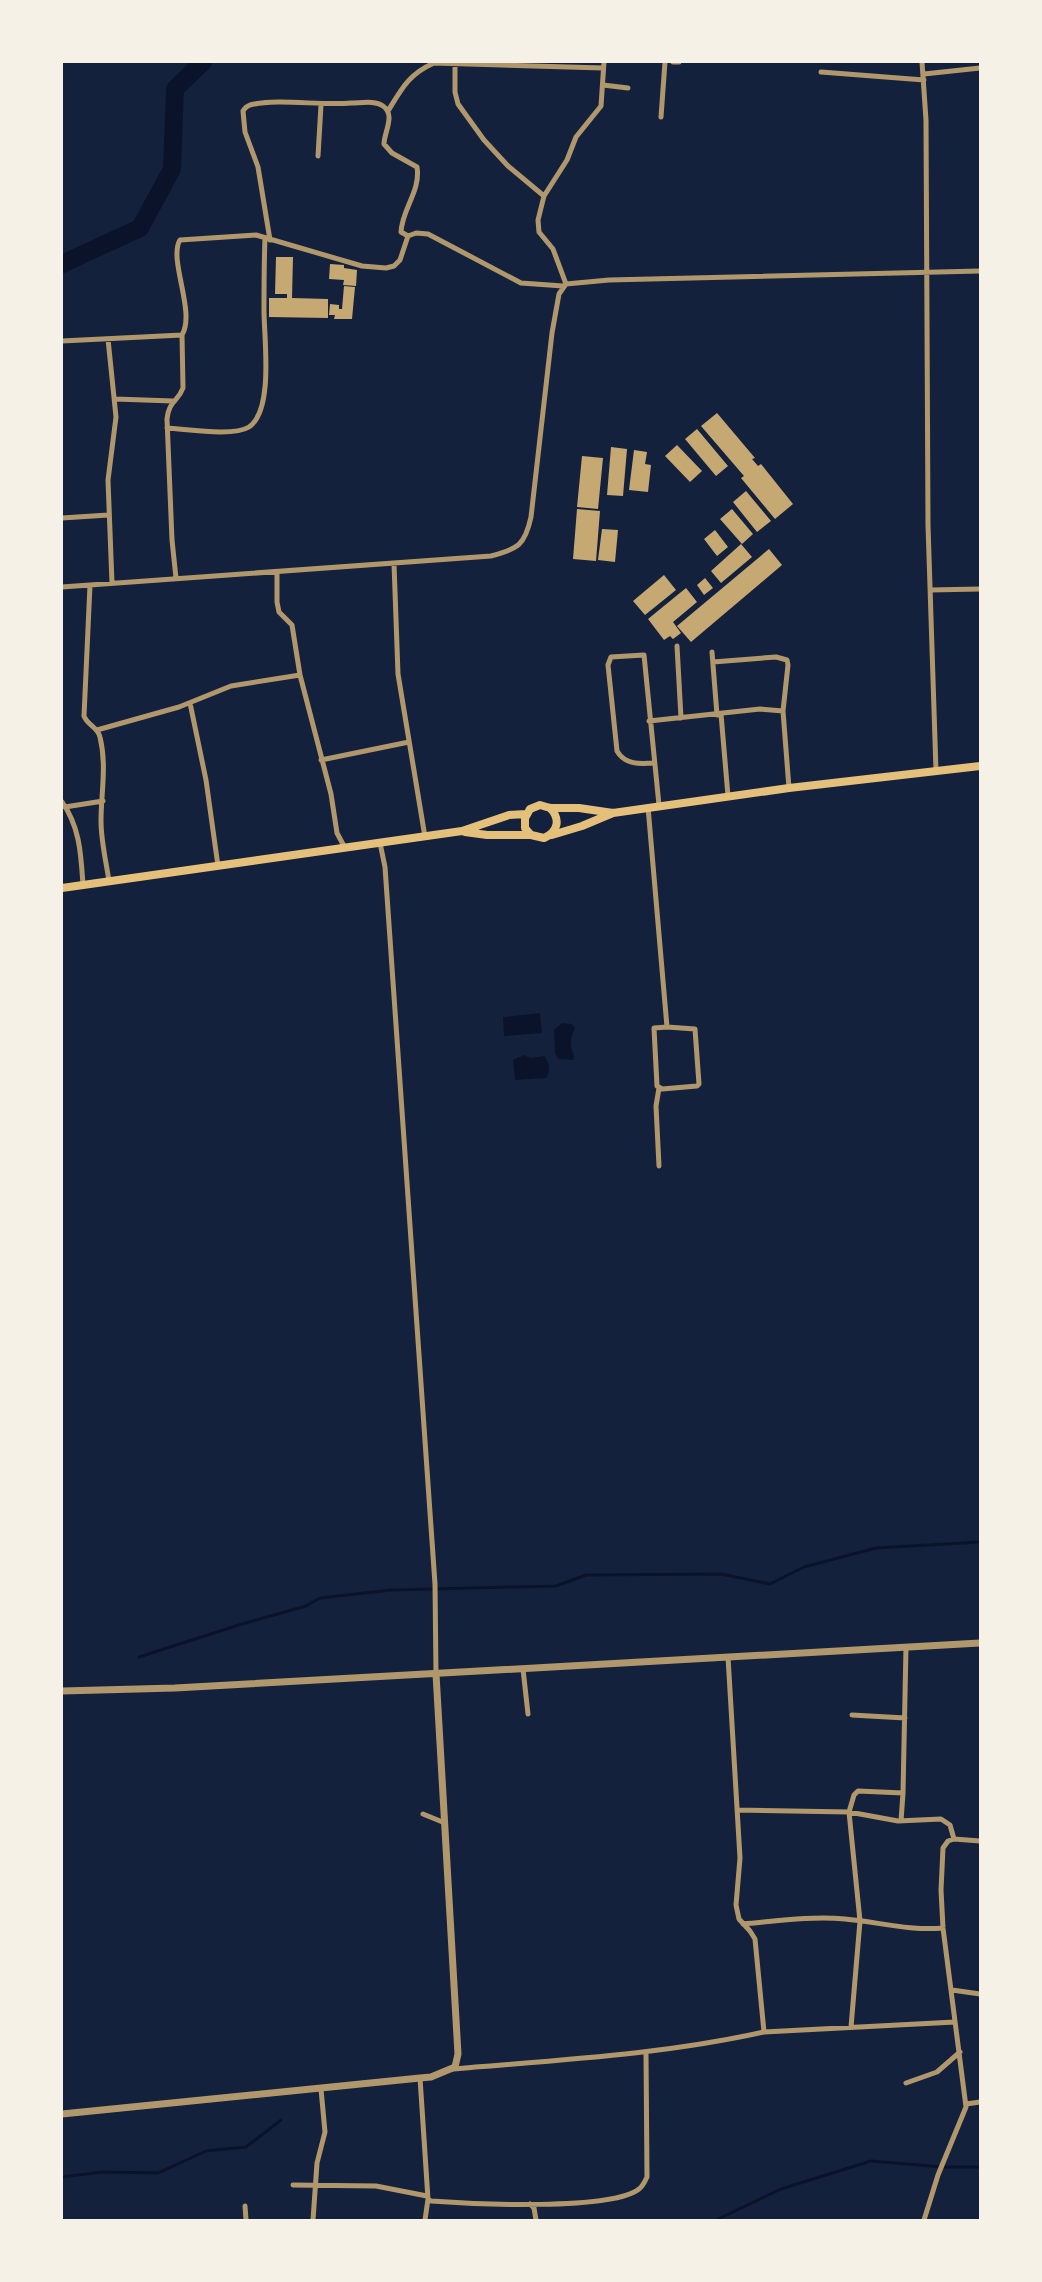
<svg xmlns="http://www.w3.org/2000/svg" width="1042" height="2282" font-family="Figtree,sans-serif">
	<rect width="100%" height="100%" fill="#14213d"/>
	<path fill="#0b132b" d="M540,1013L542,1033L504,1036L503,1017Z
		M562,1023L572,1024L575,1028C570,1042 569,1041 574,1056L573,1060L558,1059L555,1053L554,1030Z
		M524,1055L530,1058L544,1056C550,1064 551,1070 546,1078L515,1080L513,1060Z"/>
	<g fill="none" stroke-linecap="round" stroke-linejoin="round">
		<path stroke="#0b132b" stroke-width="3" d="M139,1657L242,1624L306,1606L320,1598L392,1590L556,1586L586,1575L721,1574L770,1584L804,1567L876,1548L980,1542
			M62,2177L102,2172L158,2173L206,2151L246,2147L281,2120
			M716,2220L781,2189L871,2161L943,2167H980"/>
		<path stroke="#0b132b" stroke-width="18" d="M62,264L140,228L172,169L175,89L203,62"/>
	</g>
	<path fill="#c6a872" d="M276,257H293L292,298L328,299V318L269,317V298H287V294H275Z
		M330,264L344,265V268L357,270L356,286L343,285L344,280L329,279Z
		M344,286L355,287L352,319H334L335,315H329L330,304L339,305V309H342Z
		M717,413L755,458L752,459L758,466L761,464L793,504L775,519L741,478L744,476L701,426Z
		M697,429L728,466L716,476L685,439Z
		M677,445L702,471L690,482L665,456Z
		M611,447L627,449L623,496L607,495Z
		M634,450L647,452L645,464L651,465L648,492L629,490Z
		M582,456L603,458L598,509L577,507Z
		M746,491L771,521L757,532L733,502Z
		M577,509L600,511L596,561L573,559Z
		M732,509L753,534L742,544L720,519Z
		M602,529L618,530L615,562L598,560Z
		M715,530L728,547L717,556L704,539Z
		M741,544L752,557L721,583L711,571Z
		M769,549L782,565L691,642L677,626Z
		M664,575L676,590L645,615L633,601Z
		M705,578L713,588L704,595L697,585Z
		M686,588L697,602L673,622L681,633L673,639L670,636L664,640L648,619Z"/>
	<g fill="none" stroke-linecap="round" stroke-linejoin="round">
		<path stroke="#b1986c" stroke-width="5" d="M455,62V92L458,104L484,140L508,166L544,196
			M673,62H679
			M922,62L926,120L928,525L936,771
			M821,72L924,80
			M924,74L980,68
			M603,85L628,88
			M388,111C402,88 409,74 434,63L603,68
			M661,117L665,62
			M318,156L321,105
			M270,240L258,167L245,132L243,111C246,107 245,107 250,105C279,98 320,106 351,103C361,103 375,100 383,106C396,115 384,132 384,144L392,153L417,167C421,191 402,209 401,232L408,236
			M566,284L553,249L539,232L538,220L544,196L567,160L576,137L601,106L604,62
			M108,339L116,417L108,480L112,583
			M62,341L182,335C196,312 168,259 180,240L256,235L362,266L386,268L394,266L400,260L408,236L416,233L428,234L521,283L563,286
			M115,399L173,401
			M167,428C187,429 233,437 249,427C274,410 264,338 264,311C264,287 264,262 265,238
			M62,518L108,515
			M394,564L398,674L425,837
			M277,573V602L279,612L292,625L300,675L331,794L337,833L345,848
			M176,578L172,540L167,419C169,400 178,402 183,388L182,335
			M90,585L84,716C87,725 98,727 100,737C107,766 101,793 101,821C101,841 106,861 109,881
			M62,587L491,556C518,549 525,545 531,517L552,333L559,294L566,284L609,280L980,271
			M930,590L980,589
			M677,646L681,718
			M712,652L717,715
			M713,662L776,657L787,660L788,665L783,711L789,788
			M190,703L206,780L218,866
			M721,714L728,796
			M649,721L760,709L783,711
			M97,730L179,707L231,686L300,675
			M321,760L409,742
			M654,763C640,764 625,765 617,751L608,665L611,657L644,655L659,805
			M62,802C80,827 81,855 83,885
			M65,807L103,801
			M648,807L667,1027L654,1028L657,1086L662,1089L697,1086L699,1084L695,1029L667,1027
			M380,843L385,867L435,1584L436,1674
			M659,1166L656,1106L659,1088
			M523,1669L528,1714
			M852,1715L905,1718
			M903,1793L906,1647
			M737,1810L849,1812L898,1821L941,1819L950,1825L954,1839
			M423,1814L445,1823
			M743,1924C777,1921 811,1916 845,1919C878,1922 910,1931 943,1928
			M952,1990L980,1994
			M851,2027L860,1921L849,1812L854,1795L858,1791L903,1793L901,1821
			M764,2032L955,2022
			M452,2069C557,2060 661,2055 764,2032L755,1939L750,1931L739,1919L736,1905L740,1858L728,1657
			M420,2078L428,2199L431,2201C471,2204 611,2211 639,2189C643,2186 645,2181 647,2177L646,2053
			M906,2083L937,2072L960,2052
			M966,2104L980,2102
			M293,2185L376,2186L427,2196
			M530,2204L534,2208L536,2220
			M245,2206L246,2220
			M313,2220L317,2163L325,2132L321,2089
			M425,2220L428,2199
			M924,2220L938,2175L966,2107L943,1928L941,1890L943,1848L948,1841L954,1839L980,1841"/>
		<path stroke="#b1986c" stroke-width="7" d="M62,1691L175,1688L980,1643
			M62,2114L420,2078L431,2077L455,2067L458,2054L436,1674"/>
		<path stroke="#e5c07b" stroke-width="8" d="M550,808C561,819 558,832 544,838L531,835L525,828V818L530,809L540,805L550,808H579L613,813L789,788L980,766
			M465,832L487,835H531
			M552,835L582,826L613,813
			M62,888L462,831L509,815L526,814"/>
	</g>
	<rect width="1042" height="2282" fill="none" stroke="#f6f1e7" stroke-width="126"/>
</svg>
